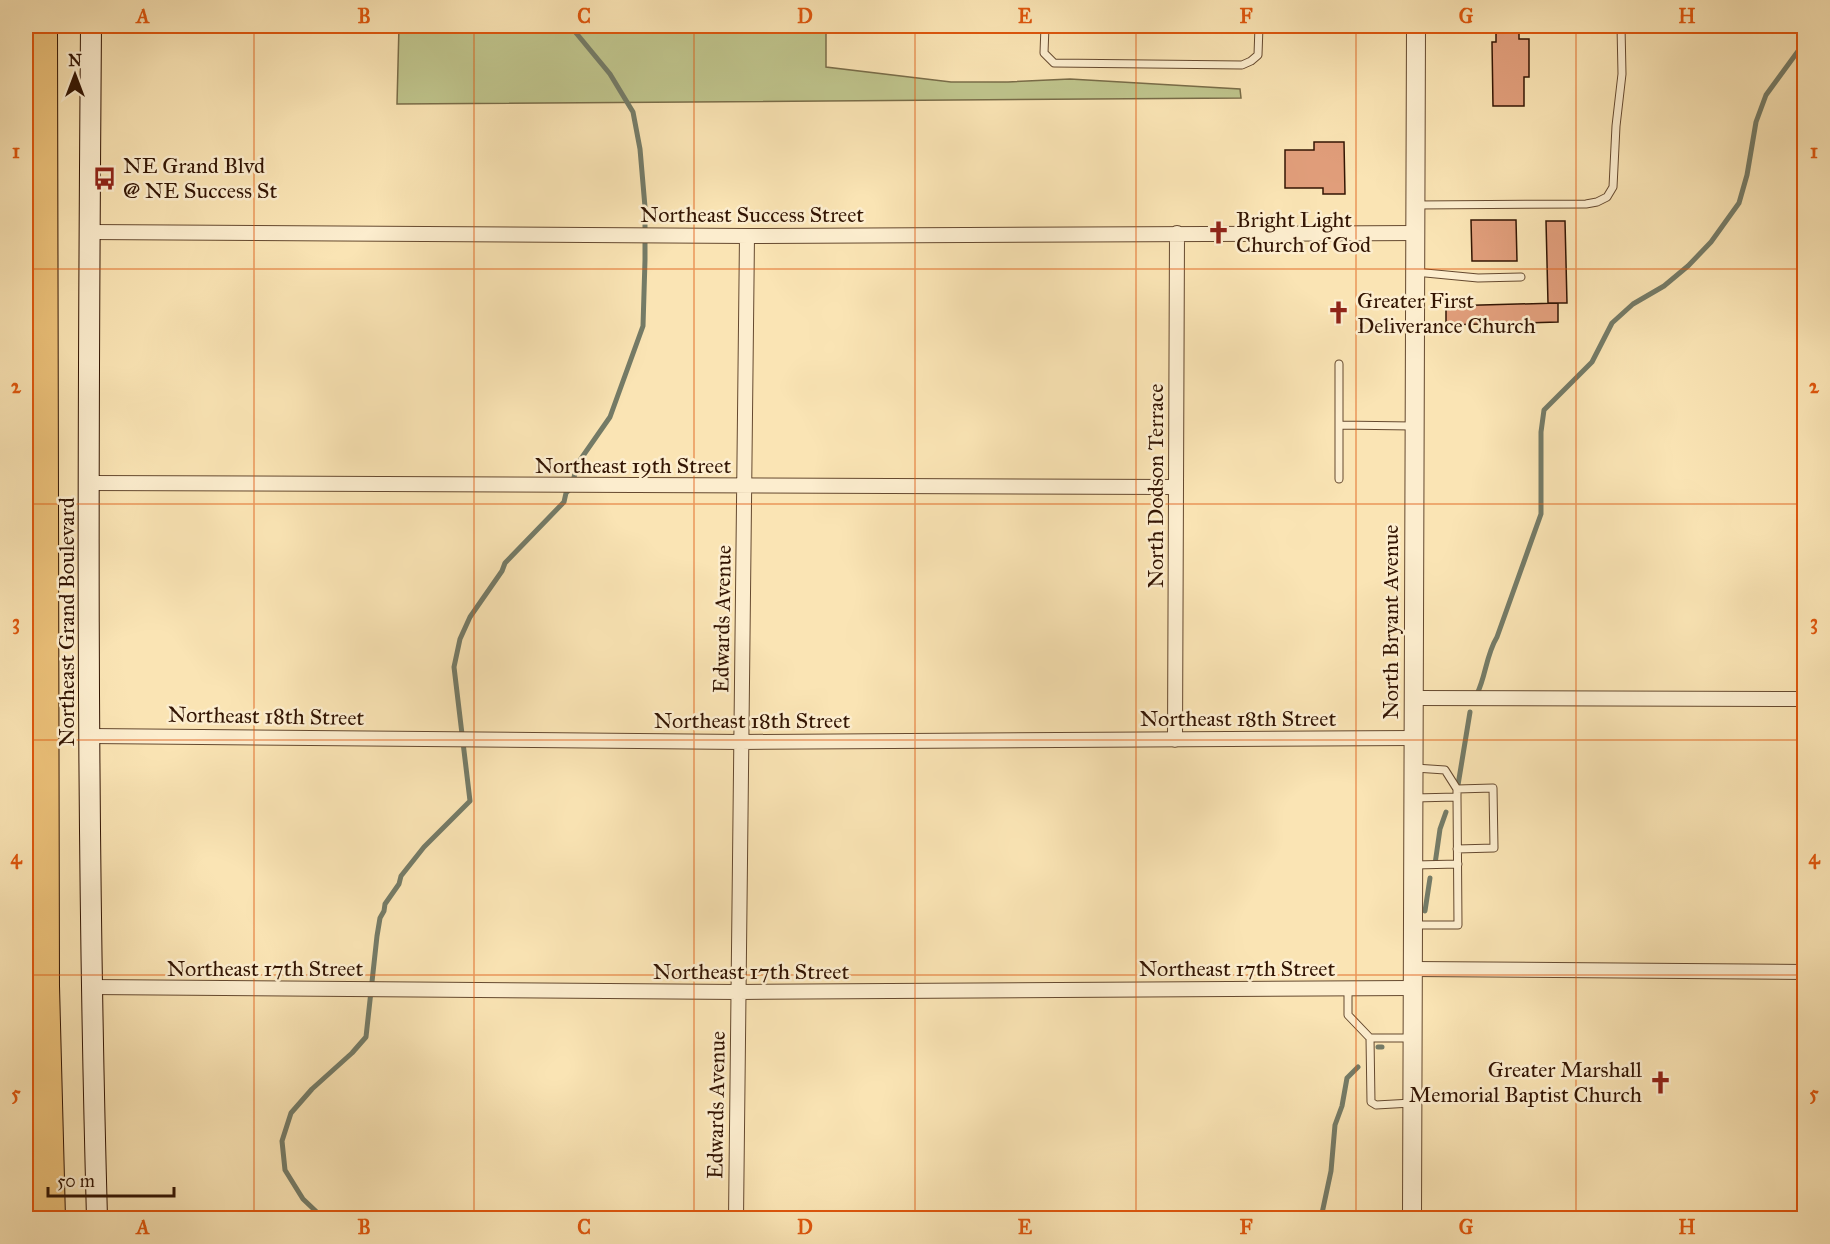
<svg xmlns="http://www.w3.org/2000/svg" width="1830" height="1244" font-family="'IM FELL Great Primer',serif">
	<rect width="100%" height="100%" fill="#fae4b4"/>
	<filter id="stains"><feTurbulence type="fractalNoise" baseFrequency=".00333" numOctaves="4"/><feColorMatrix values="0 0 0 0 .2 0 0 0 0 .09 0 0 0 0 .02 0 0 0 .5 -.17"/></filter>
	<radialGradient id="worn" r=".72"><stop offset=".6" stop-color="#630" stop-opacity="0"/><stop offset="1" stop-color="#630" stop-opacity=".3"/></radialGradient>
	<path fill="#bfc48c" stroke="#796c48" stroke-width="1.5" d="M399,26H826V67L951,82H1008L1070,79L1240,89L1241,98L397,104Z"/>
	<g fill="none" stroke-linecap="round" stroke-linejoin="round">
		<path stroke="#747b67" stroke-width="5" d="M1477,694C1486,676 1486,655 1497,637L1541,514V432L1544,410L1592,362L1612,323L1633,304L1664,286L1688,266L1711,242L1739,203L1747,175L1756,122L1766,95L1804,43
			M1458,785L1470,712
			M1435,864L1440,829L1446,812
			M1425,911L1430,878
			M1378,1047H1382
			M323,1218L303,1199L285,1170L282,1141L291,1113L312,1089L352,1053L366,1037L377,936L380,918L384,911L385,904L399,884L401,876L424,847L470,801L454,667L460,639L470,617L502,571L505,563L564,502L566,493L571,488L578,463L610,417L643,326L645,260V207L640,149L633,112L610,74L572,28
			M1321,1218L1331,1171L1335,1125L1342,1106L1347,1078L1358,1067"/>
	</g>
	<path fill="#e19e7b" stroke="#331503" stroke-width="1.5" d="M1496,26H1519V39H1529V77H1524V106H1493L1492,42H1496Z
		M1314,142H1344L1345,194H1323V188H1285V150H1314Z
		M1471,220H1516L1517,261H1472Z
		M1546,221H1565L1567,303H1548Z
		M1558,303V322L1446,325V306Z"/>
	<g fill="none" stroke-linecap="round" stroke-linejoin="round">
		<defs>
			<path id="service" d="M1045,26L1044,53L1054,63L1242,65L1251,61L1258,55L1259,26
				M1416,205L1586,204L1597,202L1607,197L1613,187L1616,126L1622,74L1621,26
				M1415,272L1478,278L1521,277
				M1339,425L1412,426
				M1339,479V364
				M1457,789L1493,788L1494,848L1457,849
				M1414,798L1457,797V789L1445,770L1415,768
				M1415,865L1458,864
				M1414,925H1458L1457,797
				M1348,989V1015L1370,1038L1371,1102L1376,1105L1412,1103
				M1370,1038H1412"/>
			<path id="minor" d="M89,232L747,236L1416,233
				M89,483L1176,487
				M1413,698L1804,699
				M91,736L741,742L1413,738
				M1175,740L1177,233
				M1412,969L1804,972
				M91,987L739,992L1411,988
				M736,1218L747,236"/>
			<path id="tertiary" d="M1412,1218L1416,26"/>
			<path id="secondary" d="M91,26C88,423 86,821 97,1218"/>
			<path id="motorway" d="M44,26L46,986L52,1218
				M26,1028L31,1218"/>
		</defs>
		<use href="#service" stroke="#65492f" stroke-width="9"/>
		<use href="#minor" stroke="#65492f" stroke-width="16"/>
		<use href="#tertiary" stroke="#65492f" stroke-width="20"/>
		<use href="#secondary" stroke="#331503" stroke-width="22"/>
		<use href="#motorway" stroke="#331503" stroke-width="28"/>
		<use href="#service" stroke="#fcedce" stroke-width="7"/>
		<use href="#minor" stroke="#fcedce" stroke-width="14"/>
		<use href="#tertiary" stroke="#fcedce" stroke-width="18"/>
		<use href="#secondary" stroke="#fcedce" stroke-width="20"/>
		<use href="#motorway" stroke="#edc27a" stroke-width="26"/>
	</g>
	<path fill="none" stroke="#df560c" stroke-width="1.5" stroke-opacity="0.55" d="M254,26V1218M474,26V1218M694,26V1218M915,26V1218M1136,26V1218M1356,26V1218M1576,26V1218M26,269H1804M26,504H1804M26,740H1804M26,975H1804"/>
	<defs>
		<symbol id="bus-bare" viewBox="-9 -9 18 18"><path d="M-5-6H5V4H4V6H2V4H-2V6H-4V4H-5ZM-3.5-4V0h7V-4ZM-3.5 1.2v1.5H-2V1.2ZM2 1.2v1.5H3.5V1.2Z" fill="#8f2418" stroke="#fcedce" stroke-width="2.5" paint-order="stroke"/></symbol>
		<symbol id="church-bare" viewBox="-9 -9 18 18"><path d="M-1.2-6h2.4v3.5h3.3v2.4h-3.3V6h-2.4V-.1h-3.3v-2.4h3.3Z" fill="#8f2418" stroke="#fcedce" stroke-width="2.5" paint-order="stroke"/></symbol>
	</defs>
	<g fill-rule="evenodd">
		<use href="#bus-bare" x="88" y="162" width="33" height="33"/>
		<use href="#church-bare" x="1202" y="216" width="33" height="33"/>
		<use href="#church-bare" x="1322" y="296" width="33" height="33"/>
		<use href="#church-bare" x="1644" y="1066" width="33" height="33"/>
	</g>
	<g text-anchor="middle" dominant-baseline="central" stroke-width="5" stroke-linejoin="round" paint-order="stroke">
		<g font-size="22" fill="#331503" stroke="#fcedce" text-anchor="start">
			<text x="123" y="165">NE Grand Blvd<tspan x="123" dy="25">@ NE Success St</tspan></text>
			<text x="1236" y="219">Bright Light<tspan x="1236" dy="25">Church of God</tspan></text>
			<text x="1357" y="300">Greater First<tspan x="1357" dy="25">Deliverance Church</tspan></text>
			<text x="1642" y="1069" text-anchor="end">Greater Marshall<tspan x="1642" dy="25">Memorial Baptist Church</tspan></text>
		</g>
		<g font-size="22" fill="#331503" stroke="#fcedce">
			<text x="752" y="214">Northeast Success Street</text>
			<text x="633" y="465">Northeast 19th Street</text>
			<text transform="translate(1155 486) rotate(-90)">North Dodson Terrace</text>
			<text transform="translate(722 619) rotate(-89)">Edwards Avenue</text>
			<text transform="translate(66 622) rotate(-90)">Northeast Grand Boulevard</text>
			<text transform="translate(1390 622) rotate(-90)">North Bryant Avenue</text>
			<text transform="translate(266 716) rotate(1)">Northeast 18th Street</text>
			<text x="1238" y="718">Northeast 18th Street</text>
			<text x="752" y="720">Northeast 18th Street</text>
			<text x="265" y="968">Northeast 17th Street</text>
			<text x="1237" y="968">Northeast 17th Street</text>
			<text x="751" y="971">Northeast 17th Street</text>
			<text transform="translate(716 1105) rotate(-89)">Edwards Avenue</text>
		</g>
	</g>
	<rect width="1830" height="1244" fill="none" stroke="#fae4b4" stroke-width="66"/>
	<g transform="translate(75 75)" stroke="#fcedce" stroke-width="4.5" paint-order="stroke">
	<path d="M0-4.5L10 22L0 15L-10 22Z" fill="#331503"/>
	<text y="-9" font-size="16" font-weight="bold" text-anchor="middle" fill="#331503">N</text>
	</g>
	<path d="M48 1187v9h126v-9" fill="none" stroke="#331503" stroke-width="3"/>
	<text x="57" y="1187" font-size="18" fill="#331503" stroke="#fcedce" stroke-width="4.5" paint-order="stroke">50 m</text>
	<rect x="33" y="33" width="1764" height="1178" fill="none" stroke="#df560c" stroke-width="2"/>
	<g font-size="20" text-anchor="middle" font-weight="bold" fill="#df560c">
		<text x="143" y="23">A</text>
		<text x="364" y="23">B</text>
		<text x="584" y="23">C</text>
		<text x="805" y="23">D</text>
		<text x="1025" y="23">E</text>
		<text x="1246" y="23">F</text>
		<text x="1466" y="23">G</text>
		<text x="1687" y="23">H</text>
		<text x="16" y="158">1</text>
		<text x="1814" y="158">1</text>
		<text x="16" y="393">2</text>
		<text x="1814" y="393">2</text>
		<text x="16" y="629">3</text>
		<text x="1814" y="629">3</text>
		<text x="16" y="864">4</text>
		<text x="1814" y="864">4</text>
		<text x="16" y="1100">5</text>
		<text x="1814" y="1100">5</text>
		<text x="143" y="1234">A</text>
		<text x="364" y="1234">B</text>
		<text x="584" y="1234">C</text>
		<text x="805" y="1234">D</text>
		<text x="1025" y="1234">E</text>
		<text x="1246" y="1234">F</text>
		<text x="1466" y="1234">G</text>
		<text x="1687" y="1234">H</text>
	</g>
	<rect width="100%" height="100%" filter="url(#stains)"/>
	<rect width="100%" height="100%" fill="url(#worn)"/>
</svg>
